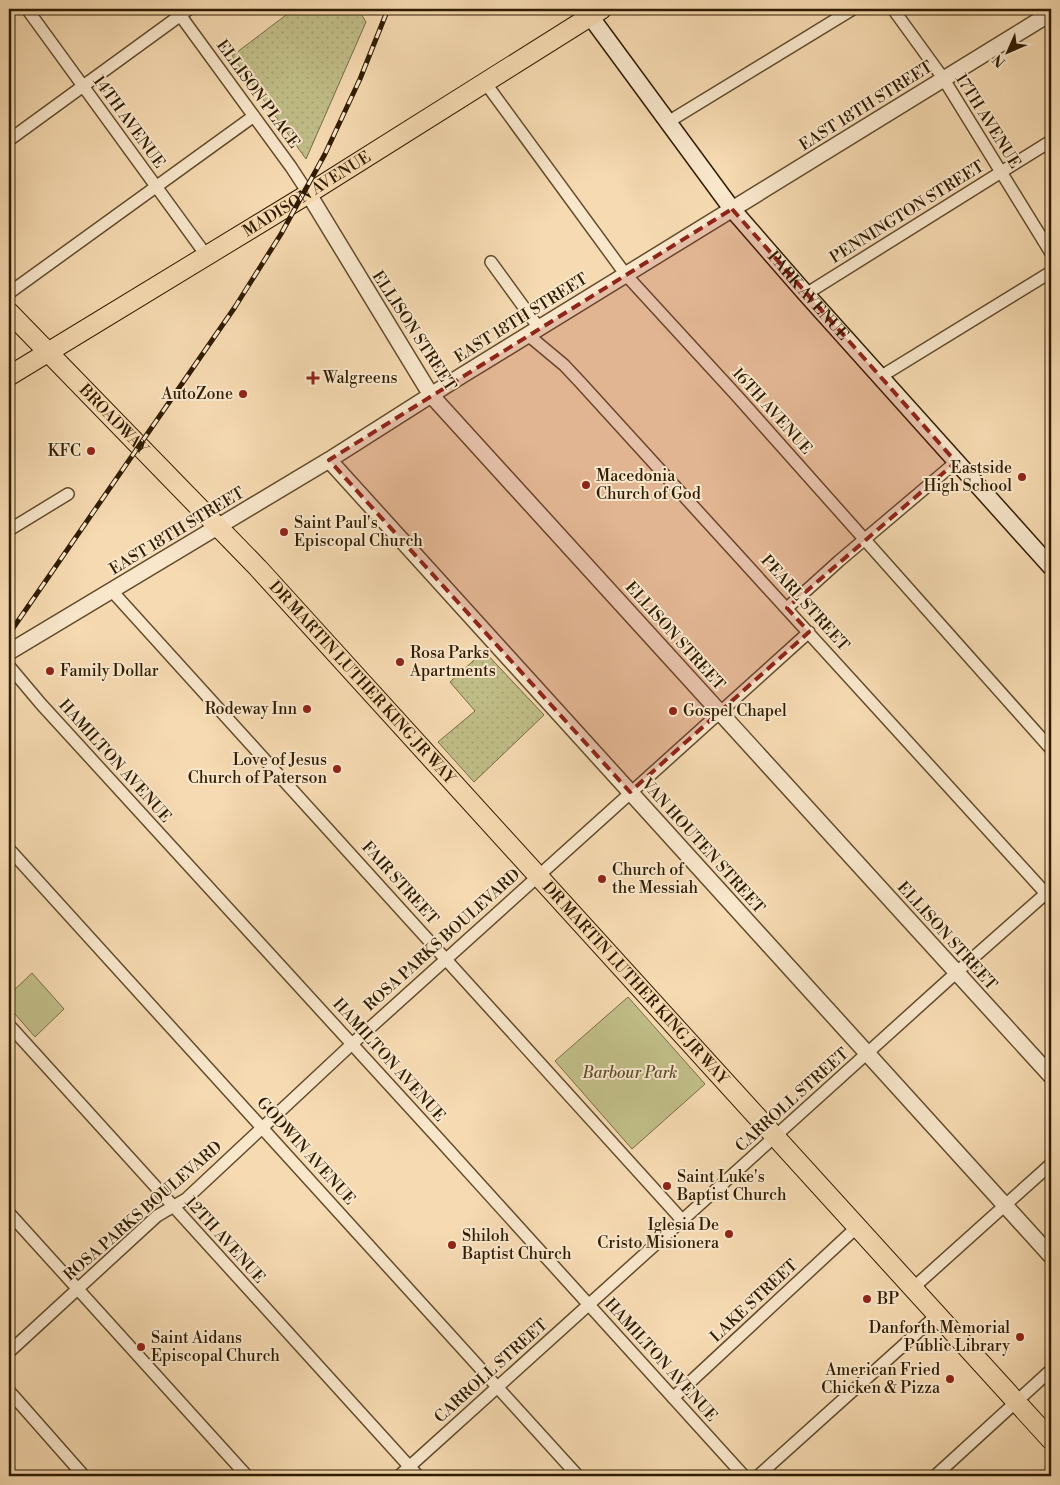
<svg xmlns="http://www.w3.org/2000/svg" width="1060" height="1485" font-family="'Libre Bodoni',serif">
	<defs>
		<pattern id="grass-dots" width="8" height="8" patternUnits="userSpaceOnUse" patternTransform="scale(1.25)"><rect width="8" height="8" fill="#c1be88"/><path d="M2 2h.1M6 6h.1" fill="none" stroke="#a6a374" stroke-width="1.8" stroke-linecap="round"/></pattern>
	</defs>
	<rect width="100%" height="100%" fill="#f6dab1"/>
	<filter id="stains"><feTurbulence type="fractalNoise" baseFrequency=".004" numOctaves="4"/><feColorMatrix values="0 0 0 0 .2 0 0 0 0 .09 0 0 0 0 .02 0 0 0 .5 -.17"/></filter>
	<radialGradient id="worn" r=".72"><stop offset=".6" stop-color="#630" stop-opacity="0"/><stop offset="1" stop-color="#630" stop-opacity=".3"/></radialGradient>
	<path fill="url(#grass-dots)" stroke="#786d44" d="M294,9H358L366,22L306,159L232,56Z
		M484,651L544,715L474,782L438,742L475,711L450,682Z"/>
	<path fill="#c1be88" stroke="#786d44" d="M32,973L64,1009L35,1037L9,1007V995Z
		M628,997L705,1084L632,1149L555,1061Z"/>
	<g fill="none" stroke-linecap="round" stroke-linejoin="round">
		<defs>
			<path id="minor" d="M27,9L206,255
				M893,9L943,78L1051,253
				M180,15L291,167L308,193
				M484,81L626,275L737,396L1051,749
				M668,122L853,9
				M9,140L189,9
				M491,262L539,328
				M9,293L254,116
				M806,294L1051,141
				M528,335L564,365L580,382L1050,898
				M880,377L1051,272
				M9,530L68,494
				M111,590L683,1221
				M787,608L839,561L956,462
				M9,666L41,704L436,1136L744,1476
				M9,849L578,1476
				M9,1025L418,1476
				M9,1213L247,1476
				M913,1288L1051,1164
				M9,1352L157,1216L186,1199L352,1044L809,632
				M9,1391L84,1476
				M673,1398L857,1227
				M399,1476L957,972L1051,889
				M758,1476L937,1315
				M935,1476L1051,1370"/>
			<path id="tertiary" d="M308,193L431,395L1051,1076
				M329,460L1051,1256
				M9,652L329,460L461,376L1051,13"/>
			<g id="secondary">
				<path id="s1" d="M590,16L732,209L806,294L1051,567"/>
			</g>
			<g id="primary">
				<path id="s2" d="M9,312L258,568L1051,1440"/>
				<path id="s3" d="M9,376L303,197L602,9"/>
			</g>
		</defs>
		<use href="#minor" stroke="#624c2c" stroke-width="14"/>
		<use href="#tertiary" stroke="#624c2c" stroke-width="18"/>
		<use href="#secondary" stroke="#301c00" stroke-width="19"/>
		<use href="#primary" stroke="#301c00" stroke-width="21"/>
		<use href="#minor" stroke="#f9e7cc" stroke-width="11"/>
		<use href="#tertiary" stroke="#f9e7cc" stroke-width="15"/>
		<use href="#secondary" stroke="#f9e7cc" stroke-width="16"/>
		<use href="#primary" stroke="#f6dab1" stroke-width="19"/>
		<defs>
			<path id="rail" d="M9,634L235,307L281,234L325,154L360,79L388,9"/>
		</defs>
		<use href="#rail" stroke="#301c00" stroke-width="5"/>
		<use href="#rail" stroke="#f9e7cc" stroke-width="3" stroke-dasharray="9" stroke-linecap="butt"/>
	</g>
	<path fill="#8f2418" fill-opacity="0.2" stroke="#8f2418" stroke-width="4" stroke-dasharray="10 6" stroke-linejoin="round" d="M732,209L956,462L787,608L809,632L630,792L329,460Z"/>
	<g fill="#8f2418" stroke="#f9e7cc" stroke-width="2">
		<path d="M310.5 370.5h5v5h5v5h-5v5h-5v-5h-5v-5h5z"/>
		<circle cx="243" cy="394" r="5"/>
		<circle cx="91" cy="451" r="5"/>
		<circle cx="1022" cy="477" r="5"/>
		<circle cx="586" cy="485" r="5"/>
		<circle cx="284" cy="532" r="5"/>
		<circle cx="400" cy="662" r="5"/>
		<circle cx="50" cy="671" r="5"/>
		<circle cx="307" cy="709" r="5"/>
		<circle cx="673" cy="711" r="5"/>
		<circle cx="337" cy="769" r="5"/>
		<circle cx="602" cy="879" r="5"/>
		<circle cx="667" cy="1186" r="5"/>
		<circle cx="729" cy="1234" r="5"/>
		<circle cx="452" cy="1245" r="5"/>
		<circle cx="867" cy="1299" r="5"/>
		<circle cx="1020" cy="1337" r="5"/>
		<circle cx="141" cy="1347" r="5"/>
		<circle cx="950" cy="1379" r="5"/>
	</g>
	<g text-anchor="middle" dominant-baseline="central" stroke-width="4" stroke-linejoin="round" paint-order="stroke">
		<g font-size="16" fill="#301c00" stroke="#f9e7cc">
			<text transform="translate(258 94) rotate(54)">ELLISON PLACE</text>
			<text transform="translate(866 106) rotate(-32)">EAST 18TH STREET</text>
			<text transform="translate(988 121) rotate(58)">17TH AVENUE</text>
			<text transform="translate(129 122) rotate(54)">14TH AVENUE</text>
			<text stroke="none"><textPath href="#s3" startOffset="349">MADISON AVENUE</textPath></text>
			<text transform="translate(907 212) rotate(-32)">PENNINGTON STREET</text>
			<text stroke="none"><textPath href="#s1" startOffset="355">PARK AVENUE</textPath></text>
			<text transform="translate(521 318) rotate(-32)">EAST 18TH STREET</text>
			<text transform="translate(414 331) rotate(57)">ELLISON STREET</text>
			<text transform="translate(772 411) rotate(48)">16TH AVENUE</text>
			<text stroke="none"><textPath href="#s2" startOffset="150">BROADWAY</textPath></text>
			<text transform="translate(177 531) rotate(-31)">EAST 18TH STREET</text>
			<text transform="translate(805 603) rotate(48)">PEARL STREET</text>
			<text transform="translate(675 636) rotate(48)">ELLISON STREET</text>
			<text stroke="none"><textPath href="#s2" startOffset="512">DR MARTIN LUTHER KING JR WAY</textPath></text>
			<text transform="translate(115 761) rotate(48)">HAMILTON AVENUE</text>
			<text transform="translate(703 846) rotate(48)">VAN HOUTEN STREET</text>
			<text transform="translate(400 883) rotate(48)">FAIR STREET</text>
			<text transform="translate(947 936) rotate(48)">ELLISON STREET</text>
			<text transform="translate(442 940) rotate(-42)">ROSA PARKS BOULEVARD</text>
			<text stroke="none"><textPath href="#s2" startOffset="918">DR MARTIN LUTHER KING JR WAY</textPath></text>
			<text transform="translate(389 1060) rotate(48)">HAMILTON AVENUE</text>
			<text transform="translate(792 1100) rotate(-42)">CARROLL STREET</text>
			<text transform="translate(306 1151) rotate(48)">GODWIN AVENUE</text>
			<text transform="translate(143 1211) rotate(-41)">ROSA PARKS BOULEVARD</text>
			<text transform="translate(225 1240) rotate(48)">12TH AVENUE</text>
			<text transform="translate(754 1301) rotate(-43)">LAKE STREET</text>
			<text transform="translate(661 1360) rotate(48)">HAMILTON AVENUE</text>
			<text transform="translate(491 1371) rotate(-42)">CARROLL STREET</text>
		</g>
		<g font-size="16" fill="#301c00" stroke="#f9e7cc" text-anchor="start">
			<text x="323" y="378">Walgreens</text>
			<text x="233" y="394" text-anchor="end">AutoZone</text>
			<text x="81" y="451" text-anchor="end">KFC</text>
			<text x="1012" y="468" text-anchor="end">Eastside<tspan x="1012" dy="18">High School</tspan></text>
			<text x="596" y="476">Macedonia<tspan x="596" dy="18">Church of God</tspan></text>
			<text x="294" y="523">Saint Paul's<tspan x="294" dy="18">Episcopal Church</tspan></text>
			<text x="410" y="653">Rosa Parks<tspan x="410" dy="18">Apartments</tspan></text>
			<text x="60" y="671">Family Dollar</text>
			<text x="297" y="709" text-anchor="end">Rodeway Inn</text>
			<text x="683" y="711">Gospel Chapel</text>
			<text x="327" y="760" text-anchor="end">Love of Jesus<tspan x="327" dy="18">Church of Paterson</tspan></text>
			<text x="612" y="870">Church of<tspan x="612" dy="18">the Messiah</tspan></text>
			<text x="677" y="1177">Saint Luke's<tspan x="677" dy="18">Baptist Church</tspan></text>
			<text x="719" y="1225" text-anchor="end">Iglesia De<tspan x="719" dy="18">Cristo Misionera</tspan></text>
			<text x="462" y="1236">Shiloh<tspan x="462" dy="18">Baptist Church</tspan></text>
			<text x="877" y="1299">BP</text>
			<text x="1010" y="1328" text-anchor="end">Danforth Memorial<tspan x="1010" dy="18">Public Library</tspan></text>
			<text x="151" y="1338">Saint Aidans<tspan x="151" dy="18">Episcopal Church</tspan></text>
			<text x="940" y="1370" text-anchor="end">American Fried<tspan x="940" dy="18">Chicken &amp; Pizza</tspan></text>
		</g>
		<g font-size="16" font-style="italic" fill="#5c4d29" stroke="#f9e7cc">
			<text x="630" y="1073">Barbour Park</text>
		</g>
	</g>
	<rect width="1060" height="1485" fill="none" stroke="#f6dab1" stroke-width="30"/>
	<rect x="10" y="10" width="1040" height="1465" fill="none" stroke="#301c00" stroke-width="2.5"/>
	<rect x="15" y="15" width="1030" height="1455" fill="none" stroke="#301c00"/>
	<g transform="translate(1008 52) rotate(225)" stroke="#f9e7cc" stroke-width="4" paint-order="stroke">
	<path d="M0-4L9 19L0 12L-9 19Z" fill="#301c00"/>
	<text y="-8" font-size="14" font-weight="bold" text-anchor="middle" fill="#301c00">N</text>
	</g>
	<rect width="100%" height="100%" filter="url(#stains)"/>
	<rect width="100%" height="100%" fill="url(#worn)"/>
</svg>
